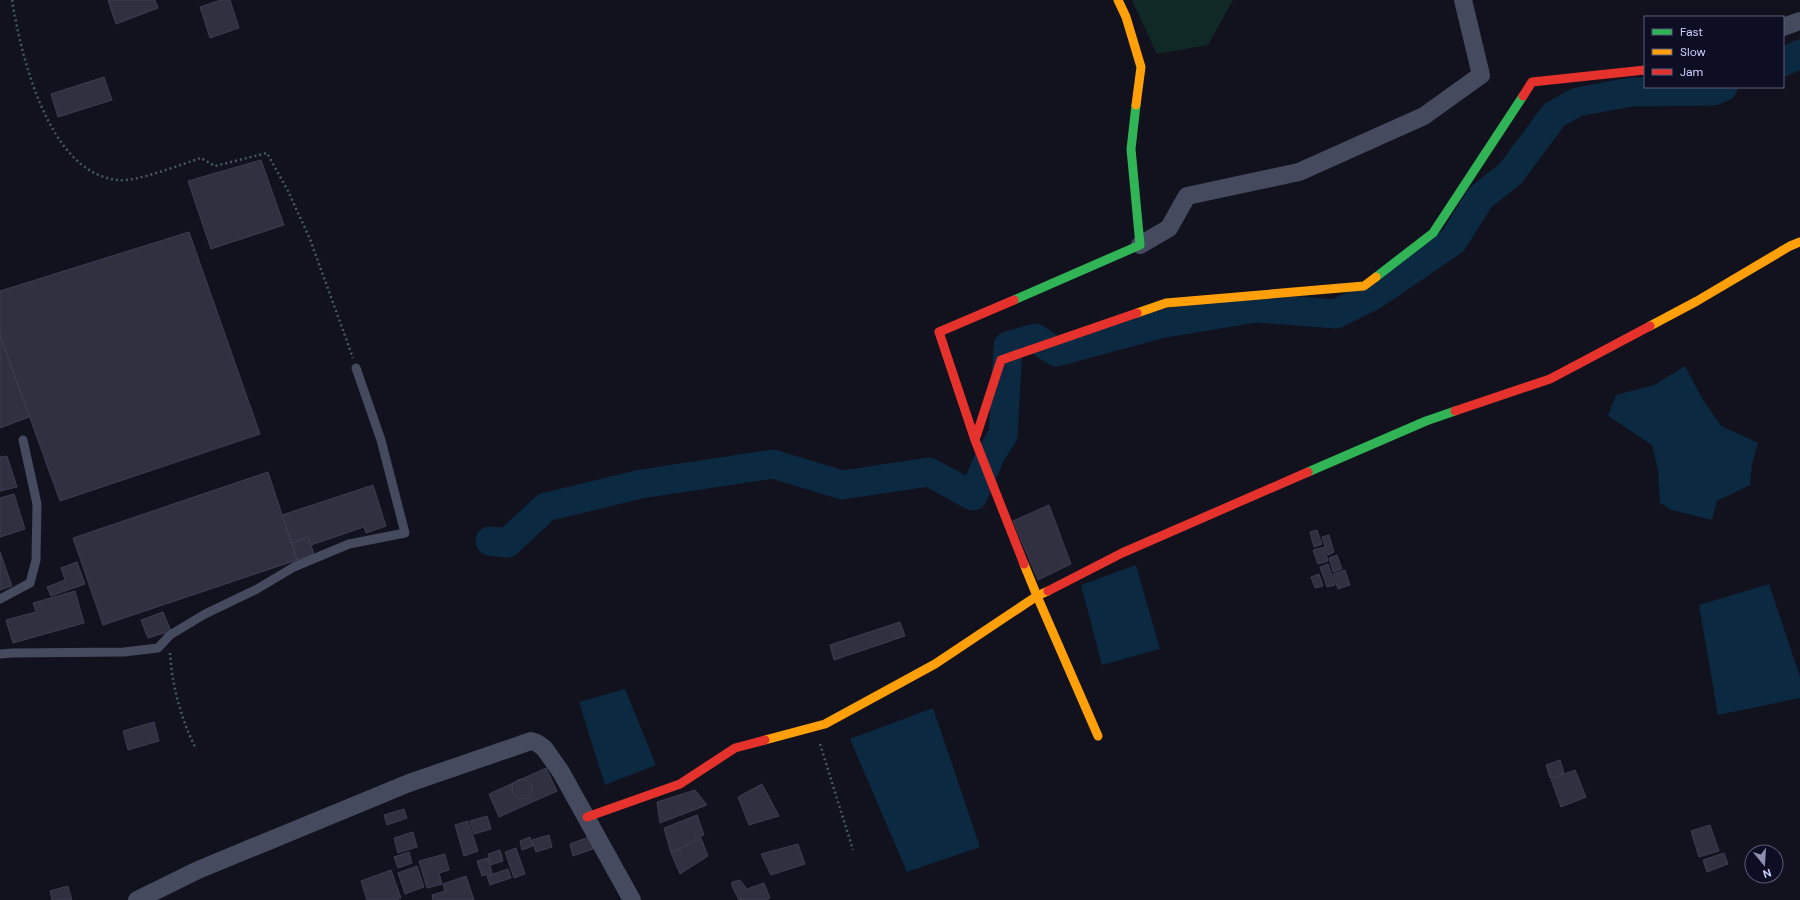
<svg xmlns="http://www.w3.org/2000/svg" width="1800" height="900" font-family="'DM Sans',sans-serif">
	<rect width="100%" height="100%" fill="#12121e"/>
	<path fill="#102926" d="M1132,0H1233L1208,45L1157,54Z"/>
	<path fill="#0b2941" d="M1685,366L1703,400L1721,426L1758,443L1752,464L1750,485L1717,501L1712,520L1672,510L1660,503L1658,470L1652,445L1608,416L1616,395L1654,385Z
		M1136,565L1160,649L1102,665L1081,585Z
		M1769,584L1800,677V698L1718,715L1699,605Z
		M625,689L656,765L605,785L579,702Z
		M933,708L980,847L907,872L850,739Z"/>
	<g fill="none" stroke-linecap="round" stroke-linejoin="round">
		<path stroke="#0b2941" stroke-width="29" d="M1783,62L1800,54
			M490,541L507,543L546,507L641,484L773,464L842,485L929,472L973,496L991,454L1003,435L1008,346L1035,338L1056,352L1160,324L1256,308L1336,314L1374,295L1453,241L1480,198L1511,173L1554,115L1577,102L1631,92L1713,91L1723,87"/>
	</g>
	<path fill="#303040" stroke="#3c3d52" d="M108,0H155L158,8L116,24Z
		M221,0H230L239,28L210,38L200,7Z
		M104,77L112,100L58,117L51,94Z
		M261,160L284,225L211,249L188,181Z
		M189,232L260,434L60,501L0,335V291Z
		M0,335L29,417L0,428Z
		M7,456L17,487L0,491V457Z
		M268,472L297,560L103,625L73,538Z
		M373,485L386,526L366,533L364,527L311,545L308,537L292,543L282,515Z
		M14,494L25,529L0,537V498Z
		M1049,505L1071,564L1038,580L1013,521Z
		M1317,530L1322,544L1314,547L1310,532Z
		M1329,535L1334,552L1328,555L1322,537Z
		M308,537L314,554L297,560L292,543Z
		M1324,547L1328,561L1318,564L1313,550Z
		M0,552L12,586L0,590Z
		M1337,555L1342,569L1333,572L1329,558Z
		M77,562L85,584L51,596L47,587L65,580L61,568Z
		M1328,564L1335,585L1327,587L1320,567Z
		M1345,570L1350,585L1338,589L1333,574Z
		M1319,574L1323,586L1315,588L1311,577Z
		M75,591L84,623L13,643L6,620L36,612L33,603Z
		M163,612L171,631L148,638L141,620Z
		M900,622L905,636L834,660L830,645Z
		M154,722L159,741L128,750L123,731Z
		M1560,760L1564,773L1550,778L1546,765Z
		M546,768L557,791L499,817L489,794Z
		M1575,770L1586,797L1561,807L1551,779Z
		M512 789a10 10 0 1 1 20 0a10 10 0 1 1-20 0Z
		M762,784L779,816L749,825L738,797Z
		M695,790L707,805L660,823L657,802Z
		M404,809L407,818L387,825L384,815Z
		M697,815L704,835L671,853L664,828Z
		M487,816L491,829L474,834L470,821Z
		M468,821L478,851L464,856L455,825Z
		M1710,825L1719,851L1699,857L1691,831Z
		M413,832L417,847L398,853L394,838Z
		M549,835L552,847L536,852L532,840Z
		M530,837L533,846L522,850L520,841Z
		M589,837L593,849L573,856L570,844Z
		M701,838L708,856L680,874L671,853Z
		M798,844L805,864L771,875L761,854Z
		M516,848L525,874L514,878L505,852Z
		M500,850L503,861L491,865L488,854Z
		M409,852L412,863L398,868L394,857Z
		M1724,853L1728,864L1707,872L1703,860Z
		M445,854L449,870L439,873L442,884L427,888L419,861Z
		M488,858L492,873L482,876L477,861Z
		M417,866L424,887L405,894L398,873Z
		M508,869L511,878L490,885L487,876Z
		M391,870L401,898L396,900H367L361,881Z
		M466,876L474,900H433L432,895L445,891L443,884Z
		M740,880L747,889L764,883L770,898L766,900H739L732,886V882Z
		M68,886L72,900H52L50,891Z"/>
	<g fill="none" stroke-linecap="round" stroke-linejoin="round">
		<path stroke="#455962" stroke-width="2.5" stroke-dasharray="2 3" stroke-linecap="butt" d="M12,0C21,56 49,175 119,180C137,182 182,164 201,158L215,166L267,153L288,191L310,239L353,358
			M170,653C172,686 181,719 196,749
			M820,744L853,850"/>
		<path stroke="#464a5f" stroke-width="9" d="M0,599L30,583L36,560L37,504L23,440
			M0,654L13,653L124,652L158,648L170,635L205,614L257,589L294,567L349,544L405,533L381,440L356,368"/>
		<path stroke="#464a5f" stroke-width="18" d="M1783,27L1800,21
			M1140,245L1169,228L1187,196L1299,172L1424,116L1481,75L1463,0
			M137,900L198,870L409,783L531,741L537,743L544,748L561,772L632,900"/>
		<path stroke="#30b455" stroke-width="9" d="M1376,277L1433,233L1523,96
			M1014,300L1140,245L1131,149L1136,105
			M1308,472L1426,421L1455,411"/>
		<path stroke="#ff9f0a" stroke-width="9" d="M1118,0L1126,17L1141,67L1136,105
			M1137,313L1166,303L1364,286L1376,277
			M1650,326L1697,301L1790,246L1800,242
			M1048,591L1037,596L1098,736
			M765,740L825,724L935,664L1037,596L1024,564"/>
		<path stroke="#e5322d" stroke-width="9" d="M1523,96L1532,82L1645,70
			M1014,300L939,332L975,440L1024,564
			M1455,411L1550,379L1650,326
			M975,440L1001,360L1137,313
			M1048,591L1122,553L1308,472
			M587,817L680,784L735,748L765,740"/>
	</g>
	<rect x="1644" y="16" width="140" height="72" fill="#0d0d23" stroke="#5b5c7b"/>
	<rect x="1652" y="29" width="20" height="6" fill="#30b455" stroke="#5b5c7b"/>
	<text x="1680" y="36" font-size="12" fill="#cfd3ff">Fast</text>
	<rect x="1652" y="49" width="20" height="6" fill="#ff9f0a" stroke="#5b5c7b"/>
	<text x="1680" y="56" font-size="12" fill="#cfd3ff">Slow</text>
	<rect x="1652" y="69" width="20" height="6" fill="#e5322d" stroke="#5b5c7b"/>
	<text x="1680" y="76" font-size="12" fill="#cfd3ff">Jam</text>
	<g transform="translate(1764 864) rotate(162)"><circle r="19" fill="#0d0d23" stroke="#5b5c7b"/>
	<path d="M0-3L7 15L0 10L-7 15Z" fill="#8d8fb0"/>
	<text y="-6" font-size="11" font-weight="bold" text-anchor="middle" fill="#cfd3ff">N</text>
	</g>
</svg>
